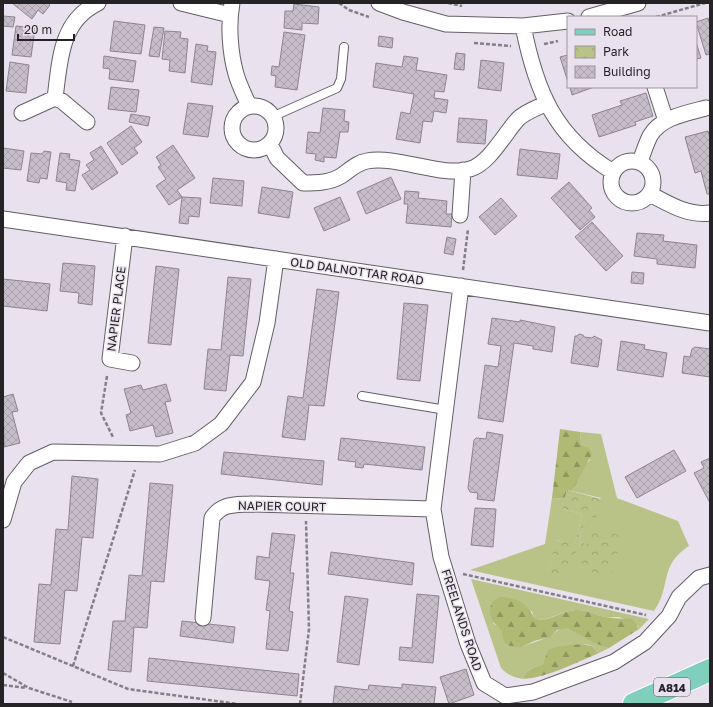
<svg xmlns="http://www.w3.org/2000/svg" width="713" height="707" font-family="'Golos Text',sans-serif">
	<defs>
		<pattern id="forest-firs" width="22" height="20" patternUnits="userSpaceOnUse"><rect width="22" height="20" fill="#b0ba74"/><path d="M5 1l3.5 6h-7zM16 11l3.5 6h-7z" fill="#8f975f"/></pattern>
		<pattern id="park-crowns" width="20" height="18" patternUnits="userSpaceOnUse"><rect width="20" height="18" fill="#b9c287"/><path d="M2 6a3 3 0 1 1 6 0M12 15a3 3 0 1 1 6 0" fill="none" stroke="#9fa675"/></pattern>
		<pattern id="building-cross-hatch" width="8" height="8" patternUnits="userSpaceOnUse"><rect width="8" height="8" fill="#c6bdc9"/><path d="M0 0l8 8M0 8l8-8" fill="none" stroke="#aaa2ad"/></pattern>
	</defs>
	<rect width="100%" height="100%" fill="#eae1ee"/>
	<path fill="#b9c287" d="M580,432L601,434L617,498L678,521L689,546C658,566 672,586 654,611L470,570L545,544L552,498L565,499L562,509L582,514L575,545L557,540L548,572L578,545L586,547L587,544L579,542L586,515L601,498L572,491L584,466L590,460L585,446L581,444Z
		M471,579L649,619L639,629L638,626C632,623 625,618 618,617C614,617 610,618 605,617C595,615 587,609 576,610C561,610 547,624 534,618L532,611L493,623L522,647C531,643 539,641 548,637C555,634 558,627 567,628C578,630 596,643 609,648L599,653C597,651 594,647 592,646C580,640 548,653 543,664C534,668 525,669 524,679C514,678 508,675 501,668Z"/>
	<path fill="url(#forest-firs)" d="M560,429L580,432L581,444L590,449L592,454L572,491L567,490L565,499L552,498Z
		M500,597C515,597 528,603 534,618C547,624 561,611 575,610C587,609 595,615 605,617C614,619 624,618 633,619L639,629L609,648L597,644L567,628L557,630L550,637L534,641L522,647L510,646L504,642L502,631C492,622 487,615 492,602Z
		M581,644L592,646L599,653C575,663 549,677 524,679C525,669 534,668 543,664L548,650L556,647Z"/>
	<path fill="url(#park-crowns)" d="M567,490L601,499L596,518L586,516L579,542L587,544L591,528L622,536L611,577L580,569L586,548L578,545L570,578L548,572L556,540L575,544L582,514L562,509Z"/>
	<path fill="url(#building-cross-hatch)" stroke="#8c8490" d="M12,3H48L50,5L43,14L38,10L32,19Z
		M294,4L319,7L318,24L302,23V30L284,28L285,11H293Z
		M3,16L15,17L13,27L3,26Z
		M708,18L710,25V54L706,55L696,22Z
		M114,21L145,25L141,54L110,51Z
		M16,26L35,28L31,57L12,55Z
		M154,27L164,28L159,57L149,56Z
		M165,31L181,32L180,38L188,39L185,73L169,71L170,60L162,59Z
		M284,32L305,35L297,90L275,87L276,76L271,75L272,66L279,67Z
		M379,36L393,38L392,48L378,46Z
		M696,42L701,58L696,59Z
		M196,44L208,46L207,51L216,52L212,85L191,82Z
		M456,53L465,54L464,70L454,69Z
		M568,55V82L560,57Z
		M104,56L136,61L133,82L109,79L110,69L103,68Z
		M404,56L418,58L416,70L447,75L444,92L435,91L434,98L448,100L446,113L434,111L432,122L423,121L420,143L396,139L401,112L410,114L414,94L373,87L376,63L402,67Z
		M481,60L504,63L501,91L478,88Z
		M10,62L29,65L26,93L6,91Z
		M111,87L139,90L136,112L108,109Z
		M570,87H594L572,95Z
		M646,93L653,116L635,122L636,125L599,137L592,115L622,105L620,101Z
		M188,103L213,106L208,137L183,134Z
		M323,108L345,110L344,121L349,122L348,132H340L336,158L324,157V162L315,160L316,154L306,153L308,132L320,133Z
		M131,114L150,117L148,126L129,122Z
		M459,118L487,120L485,144L457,142Z
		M131,126L142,142L134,148L138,153L122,165L107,143Z
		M708,131L710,138V194H707L701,171L695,173L685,137Z
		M173,145L195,178L177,190L182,197L169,205L156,186L166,179L158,167L161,165L156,157Z
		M101,146L118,173L92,190L82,175L90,170L86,165L94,160L90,153Z
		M3,148L24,151L21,170L3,168Z
		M520,149L560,154L557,179L517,175Z
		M44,151L51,152L47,179L40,178L39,183L27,181L31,153L42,154Z
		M60,153L70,154L69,159L80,161L75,191L66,190L67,183L56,181Z
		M391,177L401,199L366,214L357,192Z
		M213,178L244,181L242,206L210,203Z
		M569,182L592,208L589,210L595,217L580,230L551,198Z
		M262,187L293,192L289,218L258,213Z
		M405,191L419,192L418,198L447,201L446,214H452L451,227L406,223L408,204H404Z
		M182,197L201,198L199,217L189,216L188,224L179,223Z
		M340,197L350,220L324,231L314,208Z
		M501,198L517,216L495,235L479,217Z
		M592,222L623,256L606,271L575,237Z
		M637,233L664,235L663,241L697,245L695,268L657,264V259L634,256Z
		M447,237L456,239L453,255L444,253Z
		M63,263L95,266L92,305L78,303L79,293L60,291Z
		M156,266L179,269L171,345L148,343Z
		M632,272L644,273L643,284L631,283Z
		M228,277L251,279L243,356L230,355L226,391L204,389L208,349L221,350Z
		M3,279L50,284L47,311L3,306Z
		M317,289L339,292L324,406L309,405L305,440L282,437L288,396L303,398Z
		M404,303L428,305L420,381L397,379Z
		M492,318L520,322V320L555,327L552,352L533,349V346L514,343L503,422L478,418L485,365L498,367L501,346L488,344Z
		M579,334L583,335L584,337L592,338L594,336L602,340L598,367L571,363L575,336H577Z
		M621,341L645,345L644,349L667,353L663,377L617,370Z
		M695,347L710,349V377L682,373L684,356L690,357L692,349Z
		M166,384L171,401L165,402L173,433L156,437L153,425L130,431L126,415L131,413L124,389L141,385L143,390Z
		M13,394L18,411L12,412L20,443L4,447L3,397Z
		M487,432L503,435L494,501L477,499L478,493L470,492L468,488L474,440L476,438L486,439Z
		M341,438L425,447L422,470L364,464L363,468L355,467L356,462L338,460Z
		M674,450L686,471L637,498L625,477Z
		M224,452L324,461L322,485L221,474Z
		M710,458V503L694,473L704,468L701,462Z
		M72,476L98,479L93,538L82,537L77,591L65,590L60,644L34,642L39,584L51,585L56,529L68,530Z
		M150,483L173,485L164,582L151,581L147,628L134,627L131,672L108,670L113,621H125L129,575L142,576Z
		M475,508L496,509L493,547L471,545Z
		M272,533L295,535L290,573H294L289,611L293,612L288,651L266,649L270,611L266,610L270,581L255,579L257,556L269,558Z
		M331,552L414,563L412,585L328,574Z
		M417,594L439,596L433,663L399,660L400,647L412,648Z
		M345,596L368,599L359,665L337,662Z
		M182,621L235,627L233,643L180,636Z
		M149,658L299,674L297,696L147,681Z
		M466,669L474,695L449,704L440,677Z
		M402,684L436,687L434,704H333L335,686L368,690L369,685L402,688Z"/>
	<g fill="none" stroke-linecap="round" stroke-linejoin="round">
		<defs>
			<path id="service" d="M274,116L337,88L341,79L344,47
				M362,396L446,410"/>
			<path id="minor" d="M181,3L230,15
				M232,3C228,25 230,53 236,74C239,85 245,96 249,106
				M379,3L403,12L446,24L523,26L568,21
				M589,17L638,3
				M523,26C536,91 554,136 613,172
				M655,87L666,121
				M55,98C60,61 60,21 98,3
				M232 128a22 22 0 1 1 44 0a22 22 0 1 1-44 0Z
				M22,113L55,98L62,101L87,122
				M270,144L277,158L303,183C316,183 329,183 341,176C350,170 356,163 367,161C397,155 443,178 470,169C489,164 505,133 518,119C525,112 537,108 547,103
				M611 182a21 21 0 1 1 42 0a21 21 0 1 1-42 0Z
				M640,162C643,153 646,144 650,136C661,117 687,113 706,108
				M650,194C669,204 688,216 710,213
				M460,215L463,170
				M3,219L710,323
				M125,236L110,359L132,363
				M461,286L433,509L441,557L468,644L484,683L505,696L533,692L614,662L645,642L669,616L679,597L699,578L710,575
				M3,520L14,482L29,463L53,452L160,454L195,443L221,424L253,382L267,323L276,259
				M203,618L212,518C222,503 234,505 251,504L433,509"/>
			<path id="primary" d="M634,704L710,670"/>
		</defs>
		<use href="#service" stroke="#655d68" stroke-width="10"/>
		<use href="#minor" stroke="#655d68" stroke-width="17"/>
		<use href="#primary" stroke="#fff" stroke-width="24"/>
		<path stroke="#847e87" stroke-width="2.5" stroke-dasharray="4 2" stroke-linecap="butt" d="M339,3L349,10L369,17
			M448,3L462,6
			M656,17L705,3
			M474,43L511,46
			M544,44L558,41
			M463,270L468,229
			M107,376L101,413L113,437
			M463,574L646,615
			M3,637L128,689L238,704
			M73,666L135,470
			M3,673L29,688L72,702
			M3,685L26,688
			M300,704L309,629L306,521"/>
		<use href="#service" stroke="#fff" stroke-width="8"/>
		<use href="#minor" stroke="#fff" stroke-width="15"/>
		<use href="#primary" stroke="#80cfbc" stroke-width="22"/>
	</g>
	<g text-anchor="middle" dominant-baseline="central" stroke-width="3" stroke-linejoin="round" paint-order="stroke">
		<rect fill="#eae1ee" stroke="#615c63" stroke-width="1" x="654" y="678" width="36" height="18" rx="3"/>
		<g font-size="11" font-weight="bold" fill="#262327">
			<text x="672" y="687">A814</text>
		</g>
		<g font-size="12" fill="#262327" stroke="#eae1ee">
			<text transform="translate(357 271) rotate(8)">OLD DALNOTTAR ROAD</text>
			<text transform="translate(116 309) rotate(-83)">NAPIER PLACE</text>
			<text transform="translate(282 506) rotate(1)">NAPIER COURT</text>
			<text transform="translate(462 620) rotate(72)">FREELANDS ROAD</text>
		</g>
	</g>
	<rect width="713" height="707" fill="none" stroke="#262327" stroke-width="8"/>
	<rect x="567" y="16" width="130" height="72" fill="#eae1ee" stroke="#9c959e"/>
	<rect x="575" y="29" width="20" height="6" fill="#80cfbc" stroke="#9c959e"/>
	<text x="603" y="36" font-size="12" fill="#262327">Road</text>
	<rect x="575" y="46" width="20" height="12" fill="url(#park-crowns)" stroke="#9c959e"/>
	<text x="603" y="56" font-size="12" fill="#262327">Park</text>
	<rect x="575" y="66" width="20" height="12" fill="url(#building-cross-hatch)" stroke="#9c959e"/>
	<text x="603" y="76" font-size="12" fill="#262327">Building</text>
	<path d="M18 34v6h56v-6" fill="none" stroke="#262327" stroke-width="2"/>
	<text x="24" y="34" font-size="12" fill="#262327" stroke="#eae1ee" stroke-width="3" paint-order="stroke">20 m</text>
</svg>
